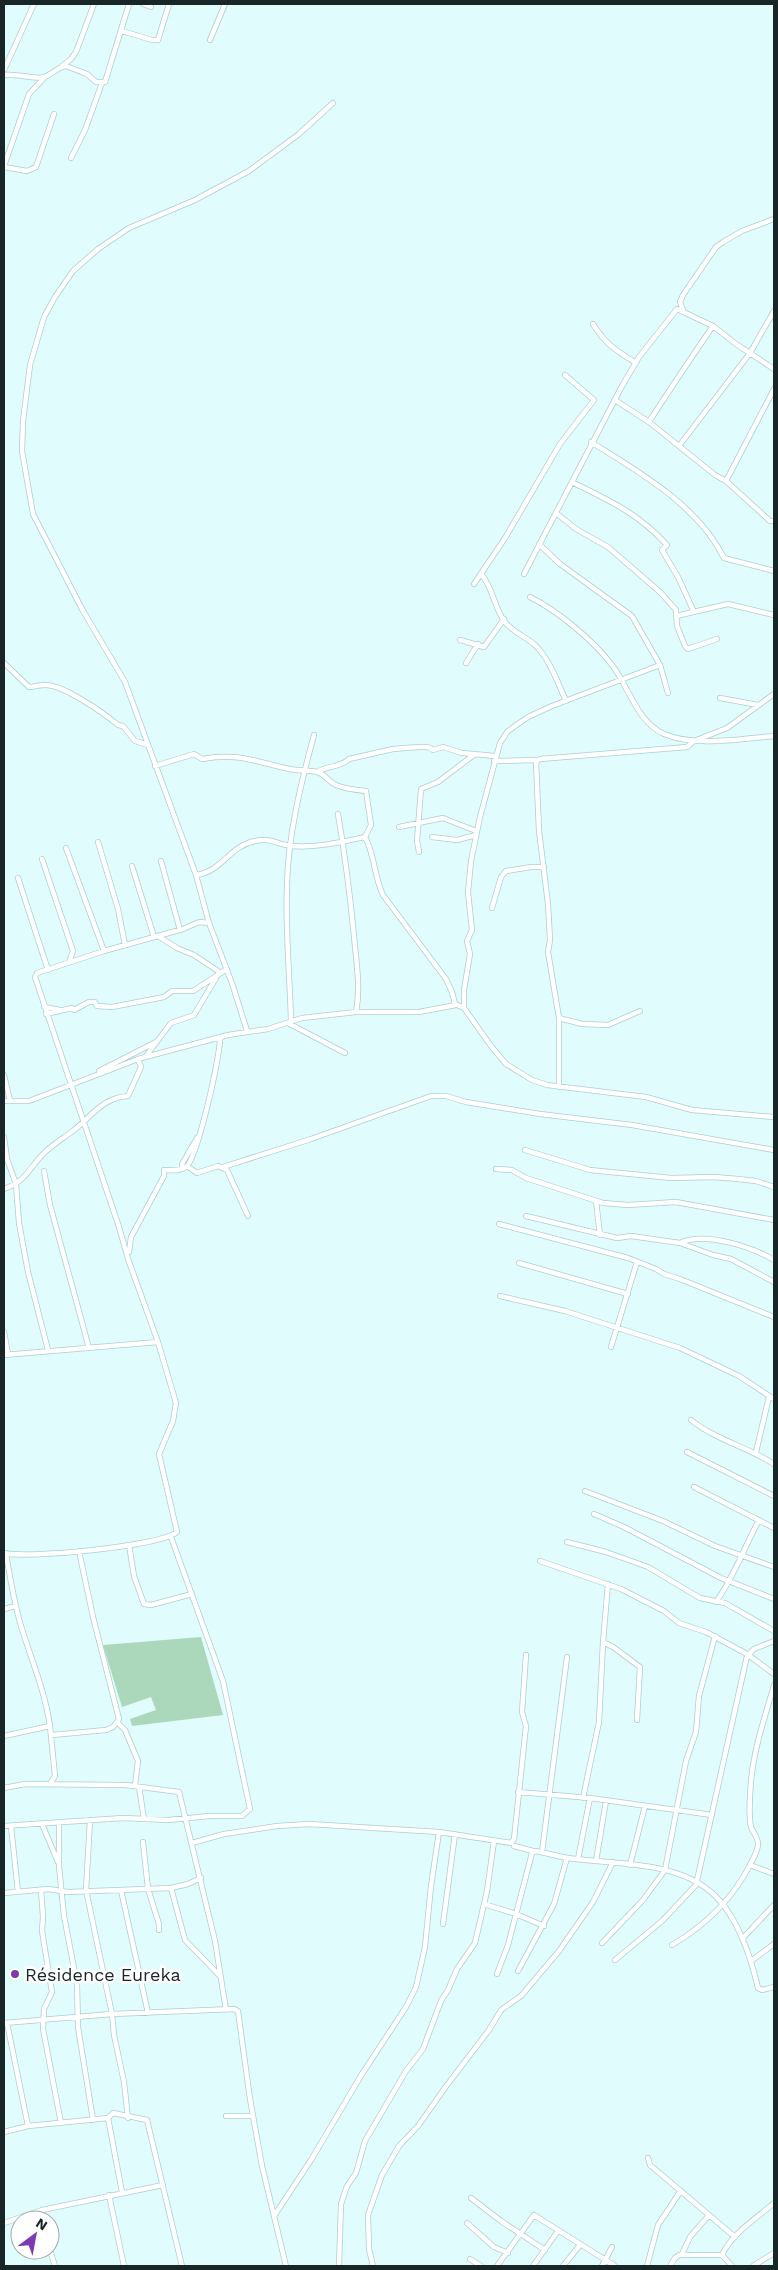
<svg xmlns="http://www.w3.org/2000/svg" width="778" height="2270" font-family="'Work Sans',sans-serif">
	<rect width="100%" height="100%" fill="#e1fcfd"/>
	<path fill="#abd7bb" d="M201,1637L223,1715L132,1726L130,1719L156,1710L151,1697L122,1707L103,1645Z"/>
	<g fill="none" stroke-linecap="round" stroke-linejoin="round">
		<defs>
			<path id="minor" d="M143,4L151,7
				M122,31L152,40H158L169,4
				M210,40L225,4
				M62,66L71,59L76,52L94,4
				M4,70L34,4
				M4,75C17,73 34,80 44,77C52,75 57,67 66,66L87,74L96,82H105L129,4
				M71,158L85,130L102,83
				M4,166L29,94L44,78
				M4,167L27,171L36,167L54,114
				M683,310L680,302L683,295L716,247L723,242L742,231L774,219
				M593,324C605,344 617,351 636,363
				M615,400L649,422L715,475L726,481L770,521H774
				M649,422C670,389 691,358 713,326
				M591,442C639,472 698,505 724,558L774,571
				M679,446L750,353L774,311
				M726,481L774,389
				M572,482C610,501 638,513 667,545L662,550L678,577L694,612
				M556,513L576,529L608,547L661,593L676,610L677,626L685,646L688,649L717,639
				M539,544L560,564L632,616L660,665L668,693
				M481,574C493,587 494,608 505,622C512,632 527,637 536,646C550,660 558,683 566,701
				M524,574L622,386L639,357L677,309L713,326L736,344L774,369
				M474,584L505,538L560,444L594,400L565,375
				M530,597C558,611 593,640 612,665C629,687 637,722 664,734C694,747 742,739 774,736
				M676,616L728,604L774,615
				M460,640L484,647L504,619
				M4,663L29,687C34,687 39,685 45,685C62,684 104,713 118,725L123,726L135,741L148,745
				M466,663L478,644
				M720,698L758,705
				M494,761L537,760
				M155,766L194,754L202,759C239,752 255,762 290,769C299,771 308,770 317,772C325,774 329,782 336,785C346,789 355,790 366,791L371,825L365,837
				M317,772C326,766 342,767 349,759L393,749L418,747H428L433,750L443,747L462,753L495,756
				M399,827L443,818L476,831
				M365,837C375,855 374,877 383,895L446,979L452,992L455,1004L464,1008L491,1046L506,1064L532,1080L547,1085L646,1097L692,1110L774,1117
				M432,837L457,840L476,835
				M98,842L118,909L125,945
				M66,848L104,951
				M419,852L417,841L421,789L438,782L475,754
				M42,859L73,951L69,962
				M161,861L180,930
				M132,866L154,937
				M196,875C222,872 229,846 255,841C271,837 278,845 292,846C316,848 342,842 365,837
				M18,878L48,970
				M492,908L501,877L506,871L531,867H544
				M158,936L177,948L194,955L221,973
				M44,1007L60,1010
				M464,1008V990L470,954L467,941L472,930L468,892L471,861L480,817L500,743L508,731L528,717L552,706L660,665
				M356,1012H419L456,1005
				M46,1014L72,1008L74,1010L89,1002H95L97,1006L112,1007L164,997L172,991H193L227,969
				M559,1018L582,1024L608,1025L640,1011
				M291,1022C290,977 285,929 287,885C288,835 301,783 314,735
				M288,1023L345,1053
				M247,1031L233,986L209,923L196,875L125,682L82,609L33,514L22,451L23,421L30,365L44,317L55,297L73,271L98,249L129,228L195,200L249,171L299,134L333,103
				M146,1056L171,1023L194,1015L216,978
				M99,1071L156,1042
				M4,1075L10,1101
				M559,1087V1018L548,952L550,940L548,904L539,831L536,762L540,759L687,747L694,741L727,728L774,694
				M4,1101H29L138,1059L228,1035L268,1029L302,1018L356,1012C361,987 356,961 354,936C350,895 345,855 338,814
				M4,1137L7,1159L16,1184L19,1223L28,1272L48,1350
				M525,1150L590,1170L671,1178L714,1177L738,1179L756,1181L774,1187
				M187,1166L197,1173L218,1166L227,1170L248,1216
				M223,1167L311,1139L431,1096H446L466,1102L540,1114L632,1125L774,1150
				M183,1168L182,1164L197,1138
				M496,1169L512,1170L526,1178L603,1203L628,1205L676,1202L774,1220
				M44,1171L50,1205L89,1348
				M4,1189C26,1181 28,1170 43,1154C53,1144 64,1138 74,1130C93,1115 102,1098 128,1096L141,1067L138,1059
				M596,1201L600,1235
				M526,1216L617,1238L631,1236L680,1243L713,1255L731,1259L774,1282
				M499,1224L628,1258L656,1269L664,1274L680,1279L774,1317
				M680,1243C704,1231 752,1247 774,1260
				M129,1252L131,1237L164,1176V1170C171,1170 178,1172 186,1167C197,1160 221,1054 220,1037
				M519,1263L628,1294
				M500,1296L565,1311L680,1348L739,1376L774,1399
				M4,1332L8,1354
				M611,1347L637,1262
				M4,1355L158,1342
				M691,1420C716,1440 748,1447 774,1464
				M687,1452L774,1496
				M756,1452L769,1397
				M694,1487L774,1528
				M585,1491L663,1521L715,1546L774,1567
				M594,1514L624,1527L721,1578L774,1599
				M567,1542L606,1552L648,1567L700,1598L725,1603L774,1631
				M129,1545L134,1576L144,1604L151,1605L192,1594
				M4,1553C27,1559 161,1546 177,1532L159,1454L173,1421L176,1403L158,1342L128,1259L119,1227L35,977L37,973L104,951L183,929L199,922L209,923
				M6,1554C10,1578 14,1602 21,1626C31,1659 45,1691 50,1726
				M540,1561L621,1589L664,1611L679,1623L706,1632L747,1654L774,1674
				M716,1602C734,1577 744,1548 759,1520
				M4,1609L16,1606
				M603,1642L608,1584
				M117,1722L125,1730L138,1761L135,1786
				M52,1735L106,1730L113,1727L119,1719L93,1617L79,1551
				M4,1736L50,1726L55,1776L50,1784
				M139,1787L144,1819
				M4,1788L25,1784L126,1785L179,1792L215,1941L226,2010
				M518,1792L590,1798L712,1815
				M583,1798L599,1722L603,1642L613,1647L640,1667L637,1720
				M90,1820L86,1890L112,2014L114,2035L124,2082L128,2118
				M59,1822V1866L64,1916L77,1984L78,2027L93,2120
				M42,1824L58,1862
				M4,1826L123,1818L168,1820L210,1816H242L250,1809L223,1681L171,1537
				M11,1826L18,1892
				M143,1842L148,1889L159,1924V1930
				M192,1843L224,1834L277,1826L309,1824L439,1832L511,1843L514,1839L526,1726L522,1712L526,1655
				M514,1846L533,1851
				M542,1852L567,1657
				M578,1859L590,1798
				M596,1861L606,1801
				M630,1865L645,1806
				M750,1865L774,1874
				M171,1888L185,1940L219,1975
				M41,1890L43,1917L42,1931L52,1992L44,2009L43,2029L61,2123
				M121,1890L148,2013
				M4,1893L48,1889L68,1892L171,1888L188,1884L201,1878
				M484,1904L516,1914L544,1926
				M443,1924L455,1834
				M742,1939L774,1905
				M602,1943L643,1900L665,1870L686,1761L696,1732L699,1696L715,1636
				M672,1945C706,1925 732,1900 750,1865C753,1858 758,1852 758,1844C758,1837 753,1833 751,1827C748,1812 750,1796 751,1781C754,1748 765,1717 774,1685
				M615,1960L662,1921L696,1885L747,1656L754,1649L774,1641
				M751,1961L774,1944
				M518,1971L554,1904L567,1858
				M497,1974L508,1945L532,1853L535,1851C548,1853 562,1858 576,1859C623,1865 686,1861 720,1901C740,1924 751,1958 758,1988L762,1990L774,1987
				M4,2023L112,2014L234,2009L238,2011L250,2099L262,2166L286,2266
				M7,2023L28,2126
				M226,2116H253
				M108,2118L122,2192
				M4,2132L28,2126L108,2118L113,2113L147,2120L182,2266
				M648,2158L650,2165L735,2237
				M109,2195L124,2266
				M471,2198L501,2221L545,2250
				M42,2210L43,2220
				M274,2216L311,2160L362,2074L406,2007L416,1987L425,1947L431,1886L439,1832
				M4,2223L42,2210L163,2185
				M467,2223L494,2247L508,2253
				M50,2250L55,2266
				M682,2254L690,2237L709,2215
				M722,2255C732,2233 757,2218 774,2203
				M470,2259L481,2266
				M339,2266L341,2204L347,2186L356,2173L365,2141L406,2071L423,2049L441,2001L448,1990L457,1969L475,1943L487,1891L494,1841
				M373,2266L369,2249L368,2215L382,2175L399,2146L418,2126L447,2085L489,2030L501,2010L521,1996L559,1951L593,1902L613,1862
				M497,2266L534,2215L615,2266
				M533,2266L558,2231
				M563,2266L580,2245
				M602,2266L612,2247
				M647,2266L658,2225L680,2192
				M670,2266L675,2258L679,2255H722L732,2266
				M753,2266L774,2253"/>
		</defs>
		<use href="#minor" stroke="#adced0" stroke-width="6"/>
		<use href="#minor" stroke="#fff" stroke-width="4.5"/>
	</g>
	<circle fill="#7e3baf" stroke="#fff" stroke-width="2" cx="15" cy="1974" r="5"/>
	<g text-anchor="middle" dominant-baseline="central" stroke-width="5" stroke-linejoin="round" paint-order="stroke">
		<g font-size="18" fill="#192627" stroke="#fff" text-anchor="start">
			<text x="25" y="1974">Résidence Eureka</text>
		</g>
	</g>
	<rect width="778" height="2270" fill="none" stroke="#192627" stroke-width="10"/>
	<g transform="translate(35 2235) rotate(32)"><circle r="24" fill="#ffffff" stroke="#a3a8a9"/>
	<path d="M0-4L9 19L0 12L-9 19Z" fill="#7e3baf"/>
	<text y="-8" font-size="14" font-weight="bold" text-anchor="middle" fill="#192627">N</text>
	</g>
</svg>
